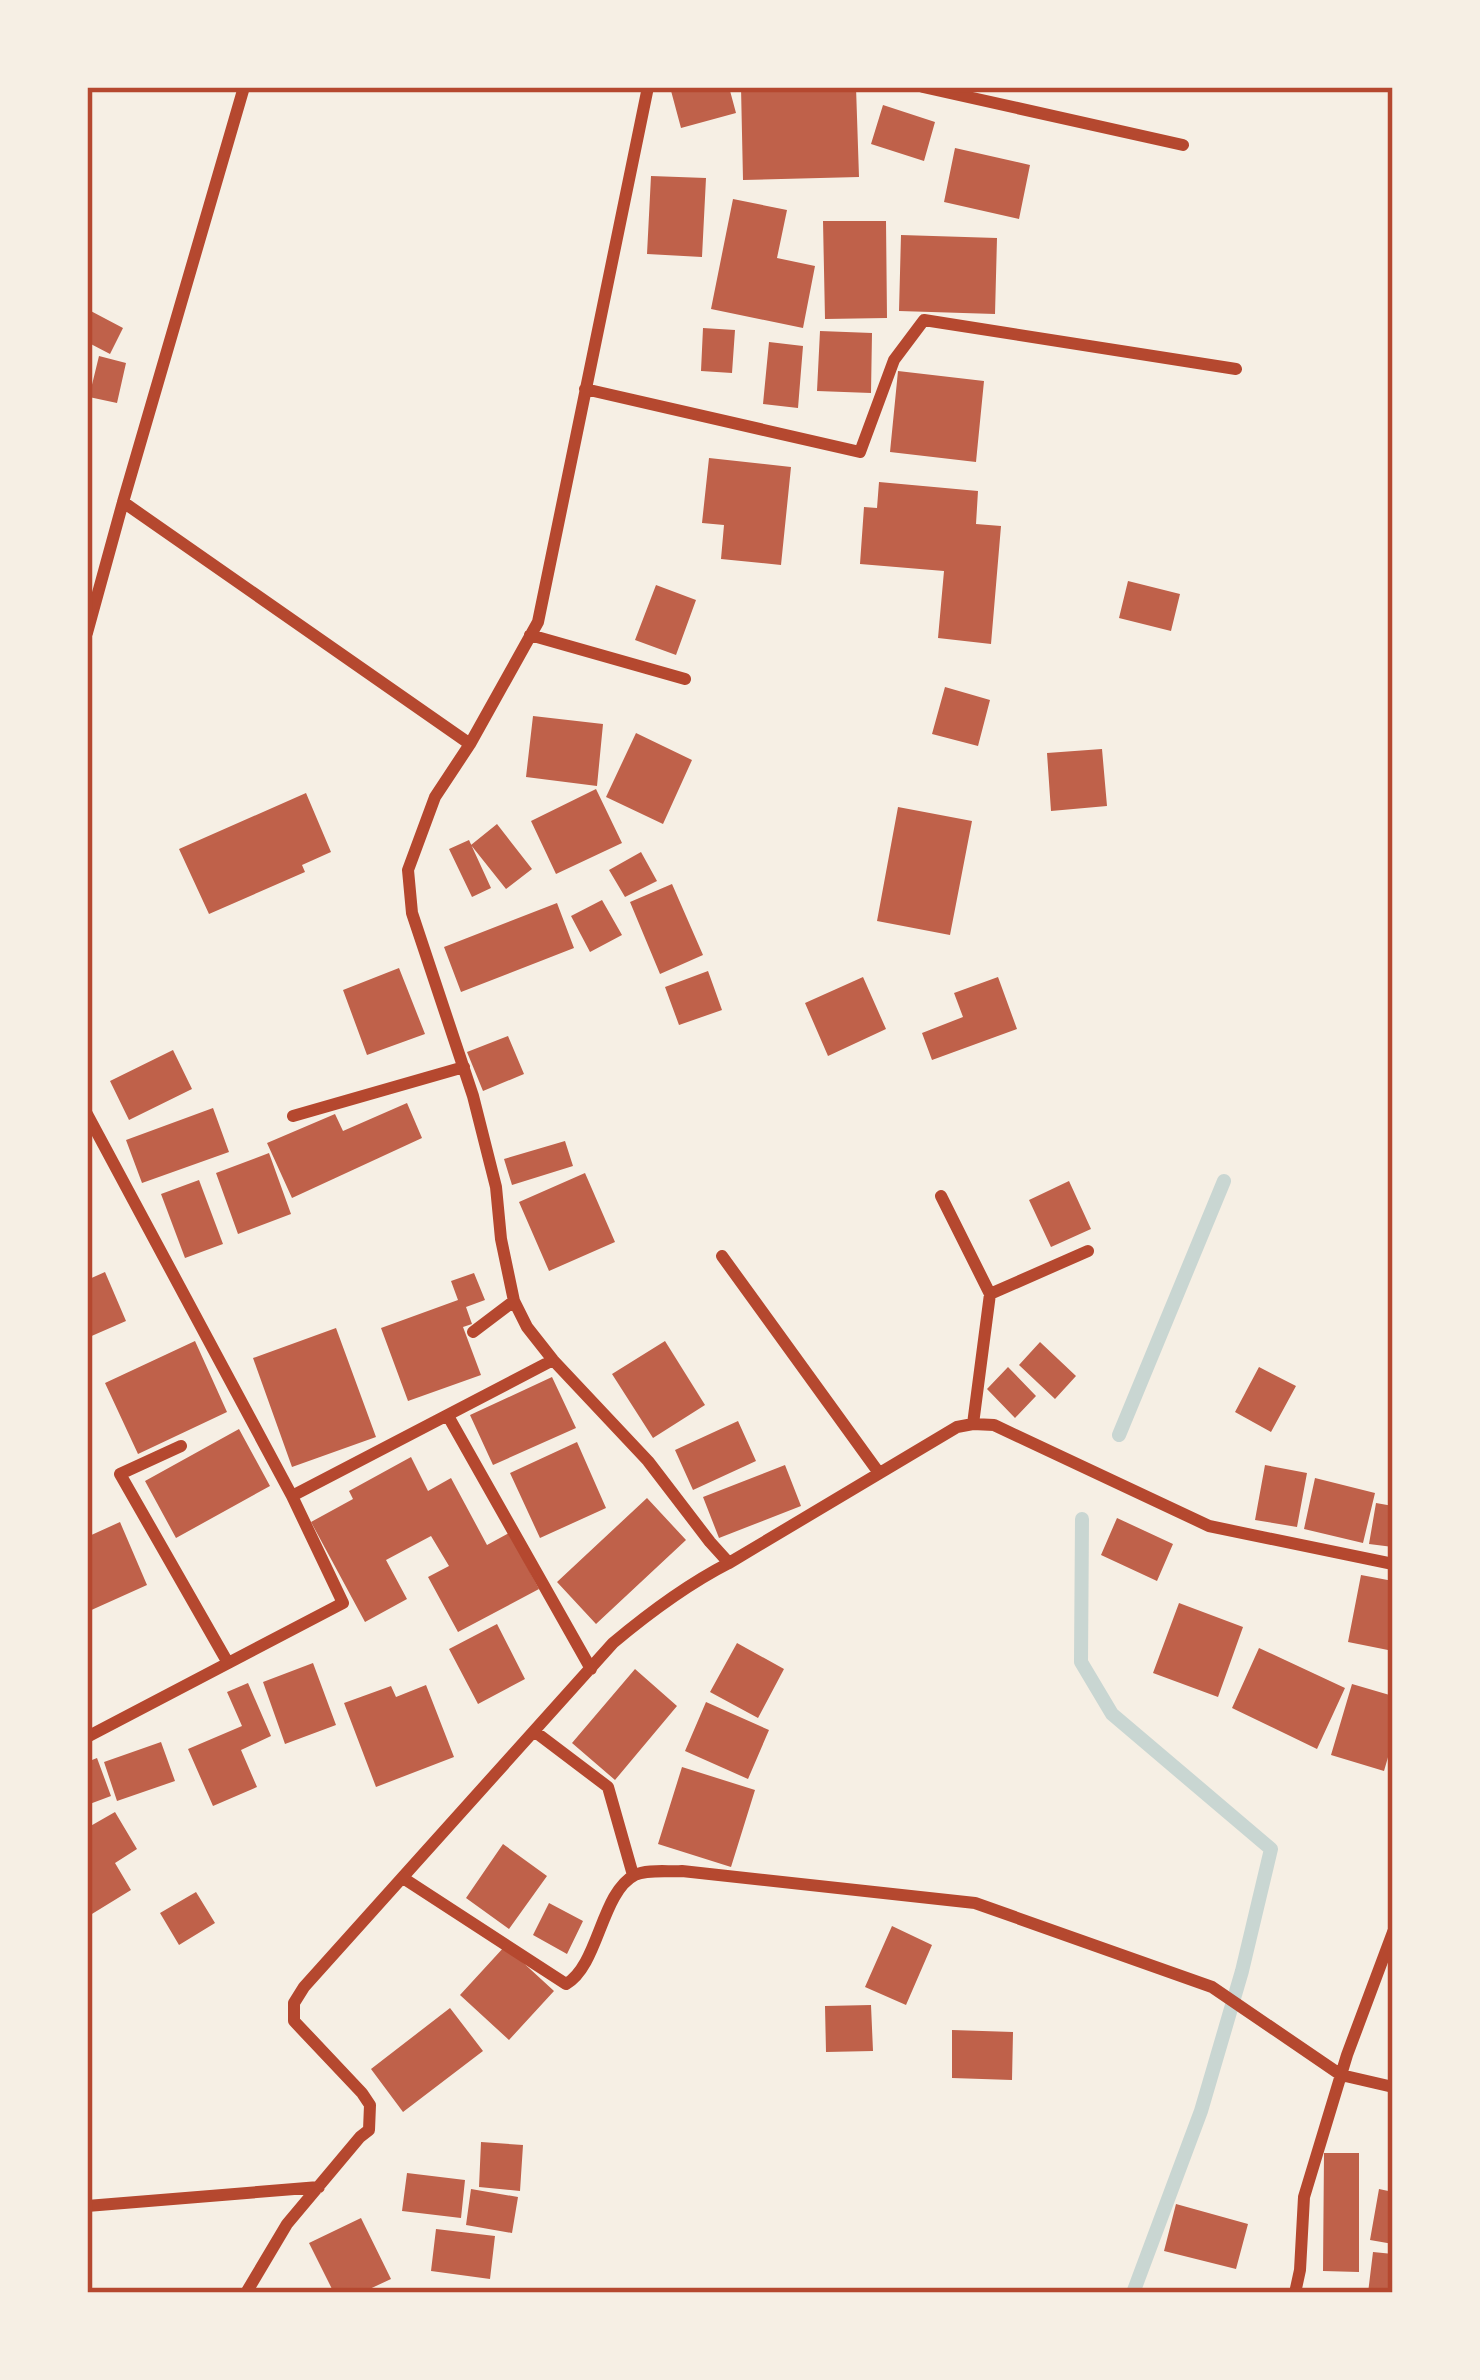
<svg xmlns="http://www.w3.org/2000/svg" width="1480" height="2380" font-family="'Zilla Slab',serif">
	<rect width="100%" height="100%" fill="#f6efe4"/>
	<g fill="none" stroke-linecap="round" stroke-linejoin="round">
		<path stroke="#c9d6d2" stroke-width="14" d="M1119,1435L1224,1181
			M1082,1519L1081,1662L1112,1714L1271,1849L1242,1971L1201,2111L1133,2293"/>
	</g>
	<path fill="#bf614a" d="M670,87H729L736,113L681,128Z
		M741,87H856L859,177L743,180Z
		M883,105L935,122L924,161L871,144Z
		M955,148L1030,165L1019,219L944,202Z
		M651,176L706,178L702,257L647,254Z
		M733,199L787,210L777,258L815,266L803,328L711,309Z
		M823,221H886L887,318L825,319Z
		M901,235L997,238L995,314L899,311Z
		M87,309L123,328L110,354L87,342Z
		M703,328L735,330L732,373L701,371Z
		M820,331L872,333L871,393L817,391Z
		M769,342L803,346L798,408L763,404Z
		M99,356L126,363L117,403L89,397Z
		M898,371L984,381L976,462L890,452Z
		M709,458L791,467L781,565L721,559L724,525L702,523Z
		M879,482L978,491L976,524L1001,526L991,644L938,638L944,571L860,564L864,507L877,508Z
		M1128,581L1180,594L1171,631L1119,618Z
		M656,585L696,600L676,655L635,640Z
		M945,687L990,700L978,746L932,734Z
		M533,716L603,724L597,786L526,777Z
		M636,733L692,760L663,824L606,797Z
		M1102,749L1107,806L1051,811L1047,753Z
		M596,789L622,843L556,874L531,821Z
		M306,793L331,852L302,865L305,872L209,914L179,849Z
		M898,807L972,821L950,935L877,921Z
		M497,824L532,869L506,889L471,845Z
		M469,840L491,888L472,897L449,849Z
		M641,852L657,881L625,897L609,870Z
		M672,884L703,955L660,974L630,902Z
		M602,900L622,935L590,952L571,916Z
		M557,903L574,948L461,992L444,947Z
		M399,968L425,1034L367,1055L343,990Z
		M708,971L722,1010L679,1025L665,987Z
		M863,977L886,1029L828,1056L805,1003Z
		M998,977L1017,1029L932,1060L922,1033L963,1017L954,993Z
		M508,1036L524,1074L483,1091L467,1052Z
		M173,1050L192,1089L129,1120L110,1081Z
		M407,1103L422,1138L292,1198L267,1143L335,1114L343,1131Z
		M213,1108L229,1152L142,1183L126,1140Z
		M565,1141L573,1166L512,1185L504,1159Z
		M269,1153L291,1214L238,1234L216,1173Z
		M585,1173L615,1242L549,1271L519,1202Z
		M199,1180L223,1244L185,1258L161,1194Z
		M1069,1181L1091,1229L1051,1247L1029,1200Z
		M105,1272L126,1321L87,1338V1280Z
		M474,1273L485,1300L466,1307L472,1324L463,1327L481,1375L408,1401L381,1328L458,1300L451,1281Z
		M336,1328L376,1437L292,1467L253,1358Z
		M195,1341L227,1412L138,1454L105,1383Z
		M665,1341L705,1405L653,1438L612,1374Z
		M1040,1342L1076,1376L1055,1399L1019,1365Z
		M1008,1367L1036,1396L1015,1418L987,1389Z
		M1259,1367L1296,1386L1271,1432L1235,1412Z
		M552,1377L576,1428L493,1465L470,1415Z
		M738,1421L756,1461L693,1490L675,1450Z
		M239,1429L270,1486L176,1538L145,1481Z
		M577,1442L606,1508L540,1538L510,1473Z
		M411,1457L428,1491L451,1478L487,1545L509,1533L539,1589L458,1632L428,1577L449,1566L431,1536L386,1560L407,1599L365,1622L311,1522L353,1499L349,1491Z
		M785,1465L801,1506L719,1538L703,1497Z
		M1265,1465L1307,1473L1297,1527L1255,1520Z
		M1315,1478L1375,1493L1363,1543L1304,1529Z
		M647,1498L686,1540L596,1624L557,1582Z
		M1376,1503L1393,1506V1547L1369,1544Z
		M1117,1518L1173,1544L1157,1581L1101,1555Z
		M120,1522L147,1585L87,1612V1537Z
		M1361,1575L1393,1581V1651L1348,1642Z
		M1179,1603L1243,1627L1218,1697L1153,1673Z
		M497,1624L525,1679L478,1704L449,1649Z
		M737,1643L784,1669L758,1718L710,1692Z
		M1259,1648L1345,1688L1317,1749L1232,1708Z
		M313,1663L336,1725L285,1744L263,1682Z
		M635,1669L677,1706L615,1780L572,1743Z
		M248,1683L271,1736L241,1750L257,1787L213,1806L188,1749L242,1726L227,1692Z
		M1352,1684L1393,1696V1740L1384,1771L1331,1755Z
		M426,1685L454,1757L376,1787L344,1703L391,1686L396,1697Z
		M706,1702L769,1730L748,1779L685,1751Z
		M161,1742L175,1781L117,1801L104,1762Z
		M97,1758L111,1796L87,1805V1762Z
		M682,1767L755,1790L731,1867L658,1844Z
		M115,1812L137,1849L115,1863L131,1890L87,1917V1828Z
		M503,1844L547,1876L509,1929L466,1898Z
		M196,1892L215,1923L179,1945L160,1913Z
		M549,1903L583,1921L567,1954L533,1935Z
		M892,1926L932,1945L906,2005L865,1987Z
		M505,1946L554,1991L509,2040L460,1995Z
		M871,2005L873,2051L826,2052L825,2006Z
		M450,2008L483,2051L403,2112L371,2069Z
		M952,2030L1013,2032L1012,2080L952,2078Z
		M481,2142L523,2145L520,2191L479,2187Z
		M1324,2153H1359V2272L1323,2271Z
		M407,2173L465,2180L461,2218L402,2211Z
		M471,2189L518,2197L512,2233L466,2225Z
		M1379,2189L1393,2192V2244L1370,2240Z
		M1176,2204L1248,2224L1236,2269L1164,2251Z
		M361,2218L391,2279L361,2293H334L309,2243Z
		M436,2229L495,2236L490,2279L431,2271Z
		M1373,2252L1393,2254V2293H1368Z"/>
	<g fill="none" stroke-linecap="round" stroke-linejoin="round">
		<path stroke="#b5482f" stroke-width="12" d="M923,87L1183,145
			M585,389L860,452L894,360L924,320L1236,369
			M123,502L244,87
			M87,633L123,502L470,744
			M530,635L685,679
			M87,1114L292,1496L343,1603L87,1737
			M293,1116L464,1067
			M941,1196L990,1294
			M722,1256L879,1473
			M473,1332L514,1301
			M448,1416L591,1669
			M973,1424L990,1294L1088,1251
			M181,1446L120,1474L228,1663
			M292,1496L553,1360
			M729,1563L957,1427L973,1424L994,1425L1209,1526L1393,1564
			M534,1731L608,1787L633,1875
			M403,1878L566,1984C599,1965 601,1892 635,1875C647,1869 669,1872 682,1871L975,1903L1212,1987L1341,2075L1393,2087
			M87,2206L319,2187
			M246,2293L287,2224L360,2137L369,2130L370,2105L362,2093L294,2021V2003L304,1987L613,1643C650,1612 686,1585 729,1563L710,1542L648,1461L553,1360L527,1327L514,1301L501,1239L496,1187L473,1096L412,913L408,870L435,797L470,744L538,622L648,87
			M1295,2293L1300,2270L1304,2197L1347,2055L1393,1932"/>
	</g>
	<rect width="1480" height="2380" fill="none" stroke="#f6efe4" stroke-width="180"/>
	<rect x="90" y="90" width="1300" height="2200" fill="none" stroke="#b5482f" stroke-width="4.5"/>
</svg>
